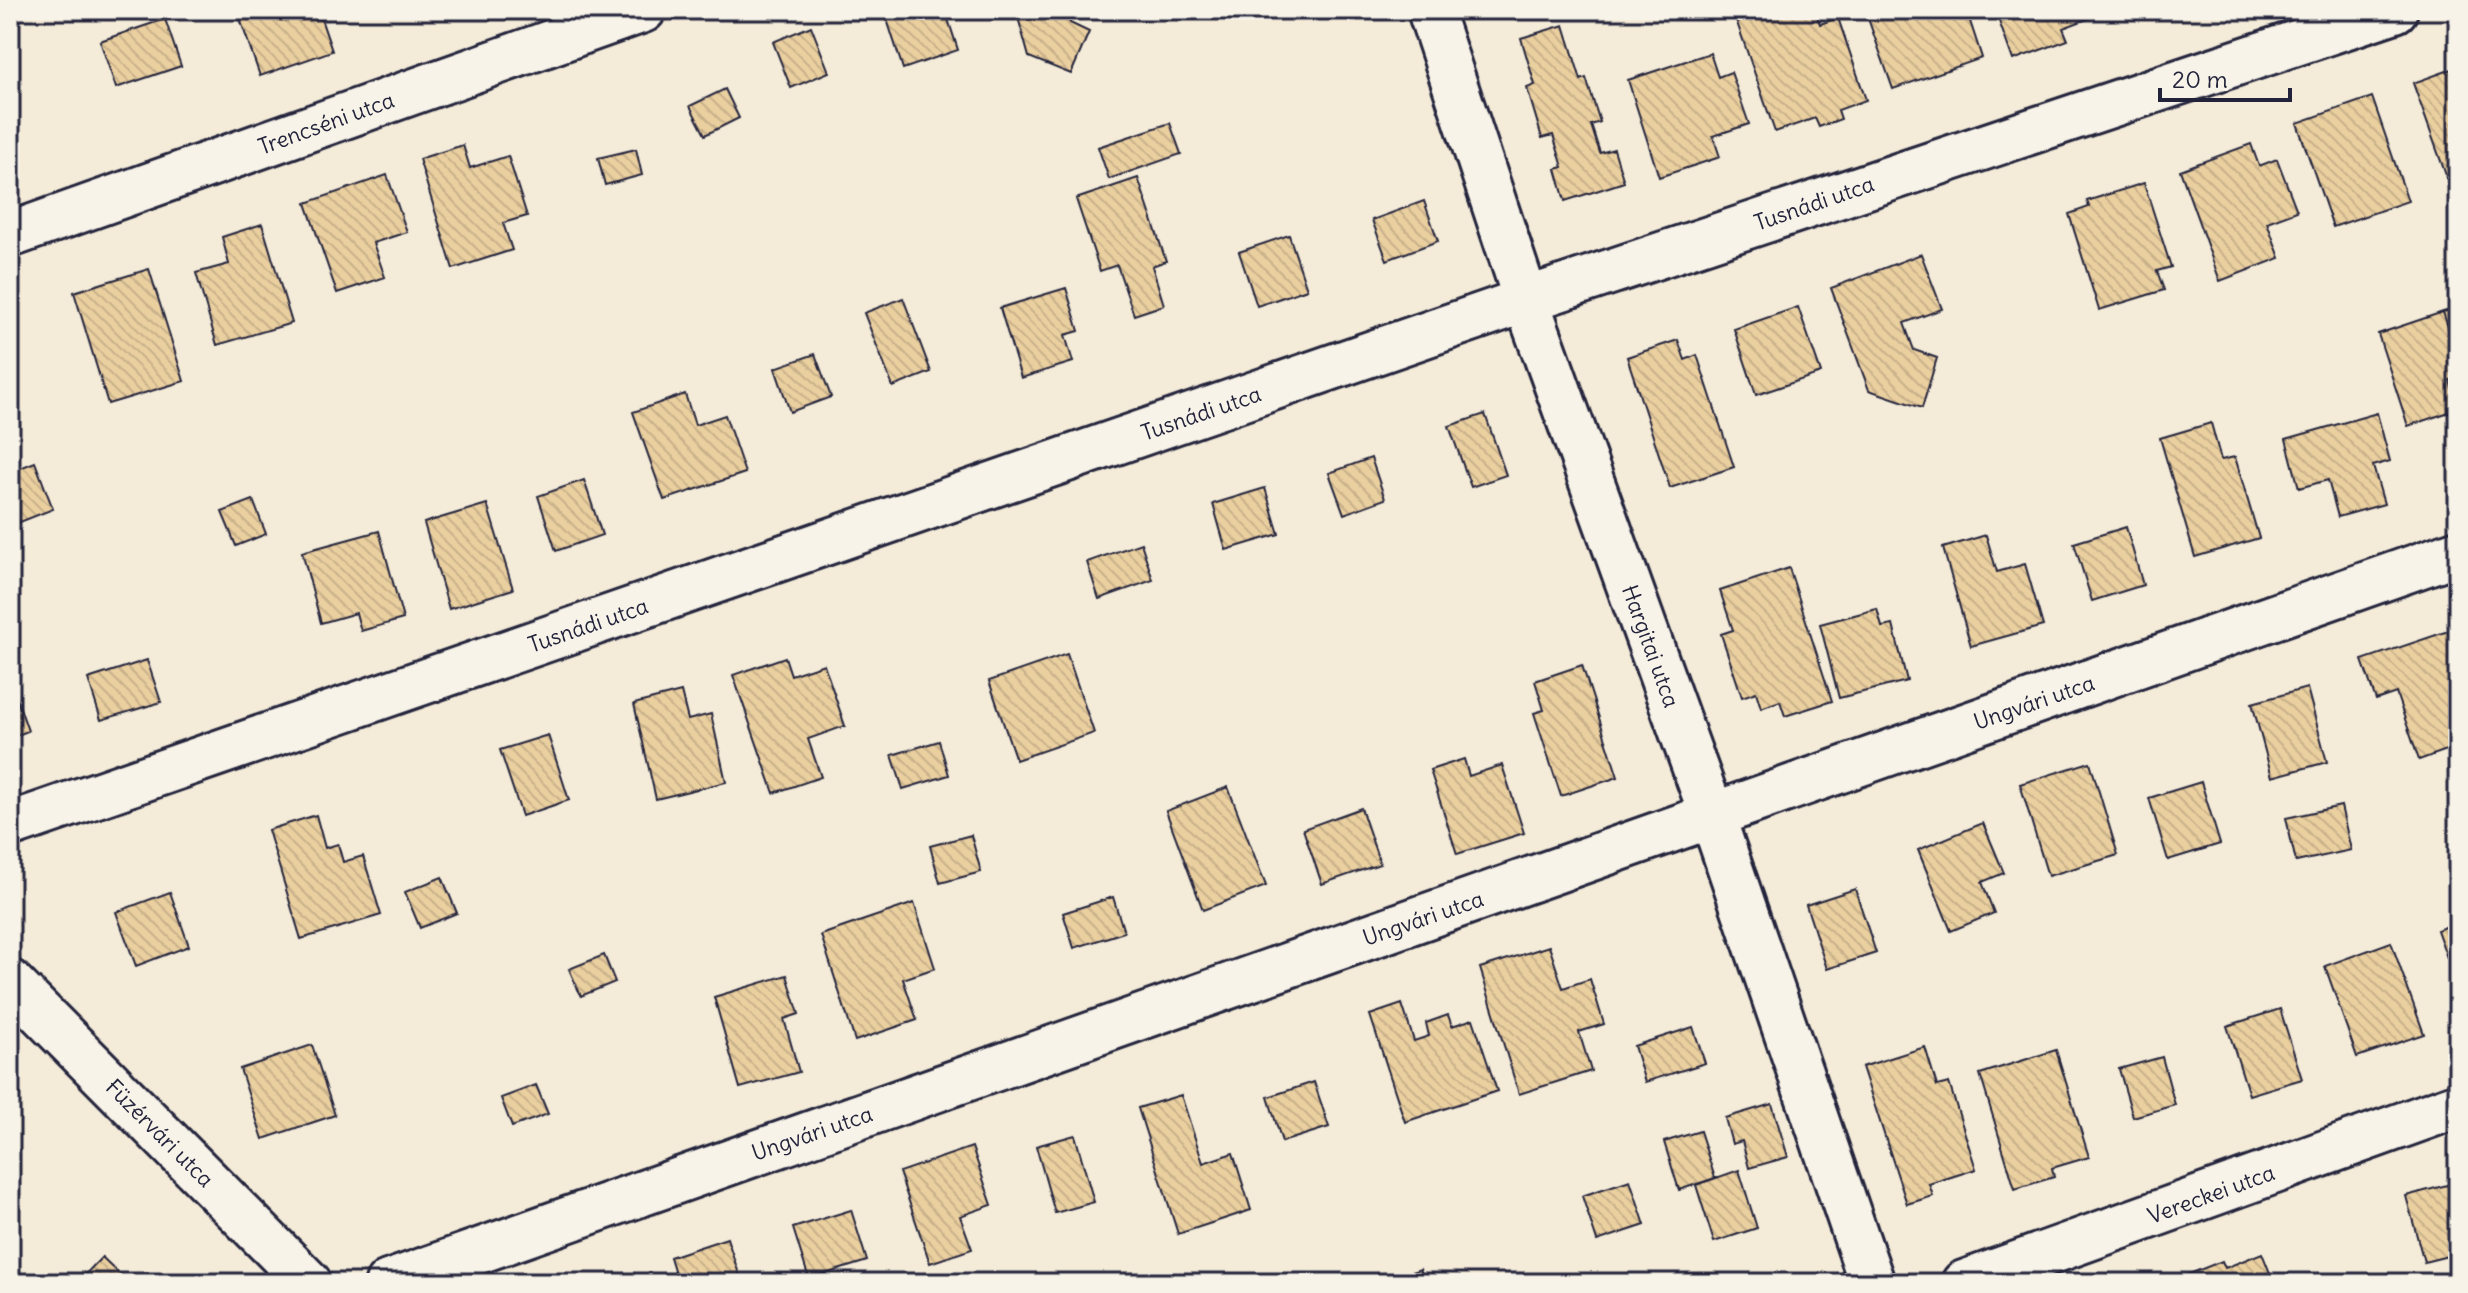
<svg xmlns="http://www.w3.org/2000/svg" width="2468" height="1293" font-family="Delius,sans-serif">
	<defs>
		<pattern id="building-back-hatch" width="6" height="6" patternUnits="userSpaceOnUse" patternTransform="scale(2)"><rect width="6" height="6" fill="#eacf9f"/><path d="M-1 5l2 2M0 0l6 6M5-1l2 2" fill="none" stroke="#c8b18a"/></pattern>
	</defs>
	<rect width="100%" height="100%" fill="#f4ecd9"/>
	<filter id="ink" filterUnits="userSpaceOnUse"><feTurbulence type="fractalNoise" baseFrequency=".0125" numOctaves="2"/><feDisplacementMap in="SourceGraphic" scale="16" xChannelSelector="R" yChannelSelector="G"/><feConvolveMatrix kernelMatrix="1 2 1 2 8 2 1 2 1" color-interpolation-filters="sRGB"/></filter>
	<g filter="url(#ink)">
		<path fill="url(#building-back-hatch)" stroke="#22223b" stroke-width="2" d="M237,10H318L332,51L260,76Z
			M884,10H945L958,50L903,69Z
			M1016,10H1065L1070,23L1089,32L1071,74L1029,57Z
			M1815,10L1820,24L1838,18L1866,100L1838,110L1841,119L1819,127L1815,118L1775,132L1733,11Z
			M1865,10H1956L1958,16L1967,12L1982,58L1893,89Z
			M1995,10H2091L2093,17L2063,28L2068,40L2013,60Z
			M165,19L181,66L116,88L100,41Z
			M1564,25L1581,80L1586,78L1600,122L1591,125L1600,153L1614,149L1624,182L1565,201L1556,169L1563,167L1553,135L1542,138L1527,88L1535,85L1521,38Z
			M811,26L829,72L791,88L773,42Z
			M1710,53L1718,77L1731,72L1749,124L1713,136L1720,157L1659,177L1628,80Z
			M2458,67V190L2452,192L2413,83Z
			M725,89L739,118L705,135L690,106Z
			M2372,97L2408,201L2333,227L2297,123Z
			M1170,123L1181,154L1109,179L1098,147Z
			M2251,144L2259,166L2277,159L2297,211L2267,222L2280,258L2220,281L2180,170Z
			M463,145L470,168L508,156L527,216L503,223L512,250L453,269L419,159Z
			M636,149L642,175L605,185L598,158Z
			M387,175L407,232L373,243L385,277L337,293L306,203Z
			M1138,178L1166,261L1152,266L1164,305L1134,315L1117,265L1100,271L1076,199Z
			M2144,183L2171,267L2157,271L2164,290L2099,310L2069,214L2089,207L2087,201Z
			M1424,201L1438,241L1387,260L1372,220Z
			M262,224L292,323L217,345L196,273L229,264L222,237Z
			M1289,235L1307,289L1257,306L1239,252Z
			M1921,254L1942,309L1904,323L1914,350L1937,358L1922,408L1869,390L1831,288Z
			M149,269L184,381L108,404L74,292Z
			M1066,288L1079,331L1065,335L1073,362L1021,378L1000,308Z
			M903,298L931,372L893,387L864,313Z
			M1798,307L1821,373L1756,395L1734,329Z
			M2458,308V357L2443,312Z
			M2443,312L2458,357V377L2450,380L2458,409L2408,426L2378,334Z
			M1678,340L1685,360L1697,355L1734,467L1670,488L1627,357Z
			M815,354L831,397L790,412L775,368Z
			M685,394L695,425L725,415L745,473L664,500L633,412Z
			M2377,413L2390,461L2373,466L2384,504L2338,517L2328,480L2299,488L2286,439Z
			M1485,414L1506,475L1471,487L1449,426Z
			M2211,423L2221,460L2235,457L2259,538L2195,557L2160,438Z
			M1371,458L1385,499L1344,514L1329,473Z
			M35,462L53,509L15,524L10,509V472Z
			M584,480L602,535L556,551L538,496Z
			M1265,488L1279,534L1226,550L1213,504Z
			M253,500L266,534L236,546L222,512Z
			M487,504L513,589L449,609L424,523Z
			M2126,527L2143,585L2092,601L2074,543Z
			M379,531L403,619L361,631L356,613L321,623L302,552Z
			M1986,535L1997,572L2025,564L2043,626L1971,646L1943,548Z
			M1141,543L1153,580L1099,599L1087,562Z
			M1789,568L1832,701L1785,716L1780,701L1761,708L1756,692L1742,697L1721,634L1733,630L1720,591Z
			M1877,609L1882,627L1893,625L1907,681L1839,698L1820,624Z
			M2448,631L2458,659V746L2419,760L2396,693L2376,700L2362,660Z
			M1067,654L1094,733L1016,760L989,681Z
			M785,657L791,675L824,664L845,726L808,739L821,777L774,793L733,675Z
			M147,660L161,702L101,720L88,679Z
			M1582,665L1618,777L1561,796L1534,713L1544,710L1535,681Z
			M11,682L28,731L10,738V683Z
			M2307,688L2327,762L2272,777L2252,703Z
			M681,692L688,720L711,714L726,782L656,799L634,704Z
			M548,735L569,800L522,816L500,750Z
			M939,741L949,775L903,789L892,755Z
			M1464,759L1469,776L1502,765L1524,833L1457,854L1430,770Z
			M2090,762L2118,855L2048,876L2020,784Z
			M2201,782L2220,844L2168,860L2149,798Z
			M1228,787L1266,886L1203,910L1166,811Z
			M2341,806L2351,850L2296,862L2286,818Z
			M1361,808L1380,864L1322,884L1303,829Z
			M316,815L325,848L338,844L343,862L363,856L381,915L301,939L268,830Z
			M1983,823L2004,873L1982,882L1994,913L1951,931L1918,850Z
			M971,835L981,872L940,883L930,846Z
			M442,877L457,913L420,928L405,892Z
			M1855,889L1876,953L1827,969L1806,905Z
			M170,892L189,946L136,966L116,912Z
			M1113,897L1124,932L1074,948L1063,913Z
			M914,903L935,968L903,979L917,1020L855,1041L821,935Z
			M2458,922V988L2437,930Z
			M2391,942L2424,1034L2357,1057L2325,966Z
			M1549,946L1563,988L1590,979L1604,1024L1579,1032L1591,1071L1519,1094L1480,968Z
			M604,955L615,982L581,996L569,969Z
			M787,975L799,1014L784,1019L799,1072L740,1088L714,997Z
			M1402,1004L1414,1041L1429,1036L1426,1023L1448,1015L1452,1026L1473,1019L1497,1091L1405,1122L1370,1015Z
			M2280,1009L2302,1079L2249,1095L2227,1026Z
			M1693,1027L1705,1063L1645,1082L1634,1046Z
			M312,1045L335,1115L263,1139L240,1069Z
			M1925,1047L1937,1086L1949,1083L1976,1169L1929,1184L1933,1196L1907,1204L1862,1067Z
			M2056,1050L2089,1157L2052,1168L2054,1177L2015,1189L1980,1074Z
			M2162,1057L2175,1105L2133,1117L2119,1069Z
			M1314,1082L1329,1127L1282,1142L1268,1097Z
			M536,1085L548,1114L512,1127L501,1098Z
			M1181,1095L1203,1163L1233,1153L1251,1210L1178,1234L1138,1108Z
			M1772,1104L1788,1157L1749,1168L1742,1141L1732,1144L1725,1118Z
			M1700,1131L1715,1178L1679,1190L1664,1142Z
			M1075,1135L1094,1202L1055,1213L1036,1146Z
			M972,1147L992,1205L960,1216L972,1249L930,1263L899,1172Z
			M1739,1170L1757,1228L1714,1242L1696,1185Z
			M1630,1180L1645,1225L1597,1241L1582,1196Z
			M2458,1182V1276L2452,1255L2424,1262L2406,1196Z
			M851,1210L867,1261L809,1279L793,1228Z
			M727,1238L742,1283H678L670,1257Z
			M2262,1253L2274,1283H2181L2179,1278L2222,1261L2225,1268Z
			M102,1257L129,1283H77Z
			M1420,1269L1426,1283H1381Z"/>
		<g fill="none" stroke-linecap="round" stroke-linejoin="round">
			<defs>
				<path id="minor" d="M1430,10L1526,300L1712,815L1872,1283
					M10,235L643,10
					M10,825L1526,300L2395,10
					M10,982L309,1283
					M388,1283L2458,552
					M1964,1283L2458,1105"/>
			</defs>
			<use href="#minor" stroke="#22223b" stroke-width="50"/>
			<use href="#minor" stroke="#f7f3e8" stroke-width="44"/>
		</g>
	</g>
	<g text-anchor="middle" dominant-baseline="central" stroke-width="7" stroke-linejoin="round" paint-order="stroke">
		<g font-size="22" fill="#22223b" stroke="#f7f3e8">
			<text transform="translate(326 123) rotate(-20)">Trencséni utca</text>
			<text transform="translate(1814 203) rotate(-19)">Tusnádi utca</text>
			<text transform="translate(1201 413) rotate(-19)">Tusnádi utca</text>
			<text transform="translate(588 625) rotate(-19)">Tusnádi utca</text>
			<text transform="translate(1651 646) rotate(70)">Hargitai utca</text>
			<text transform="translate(2034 702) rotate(-19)">Ungvári utca</text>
			<text transform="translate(1423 918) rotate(-19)">Ungvári utca</text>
			<text transform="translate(160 1133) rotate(45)">Füzérvári utca</text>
			<text transform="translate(812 1133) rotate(-19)">Ungvári utca</text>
			<text transform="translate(2211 1194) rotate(-20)">Vereckei utca</text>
		</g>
	</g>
	<rect width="2468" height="1293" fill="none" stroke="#f7f3e8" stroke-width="40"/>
	<rect x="20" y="20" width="2428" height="1253" fill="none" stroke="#22223b" stroke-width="3" filter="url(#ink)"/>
	<path d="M2160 88v12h130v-12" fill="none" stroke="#22223b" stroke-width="4"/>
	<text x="2172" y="88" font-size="24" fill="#22223b" stroke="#f7f3e8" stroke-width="6" paint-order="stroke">20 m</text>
</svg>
